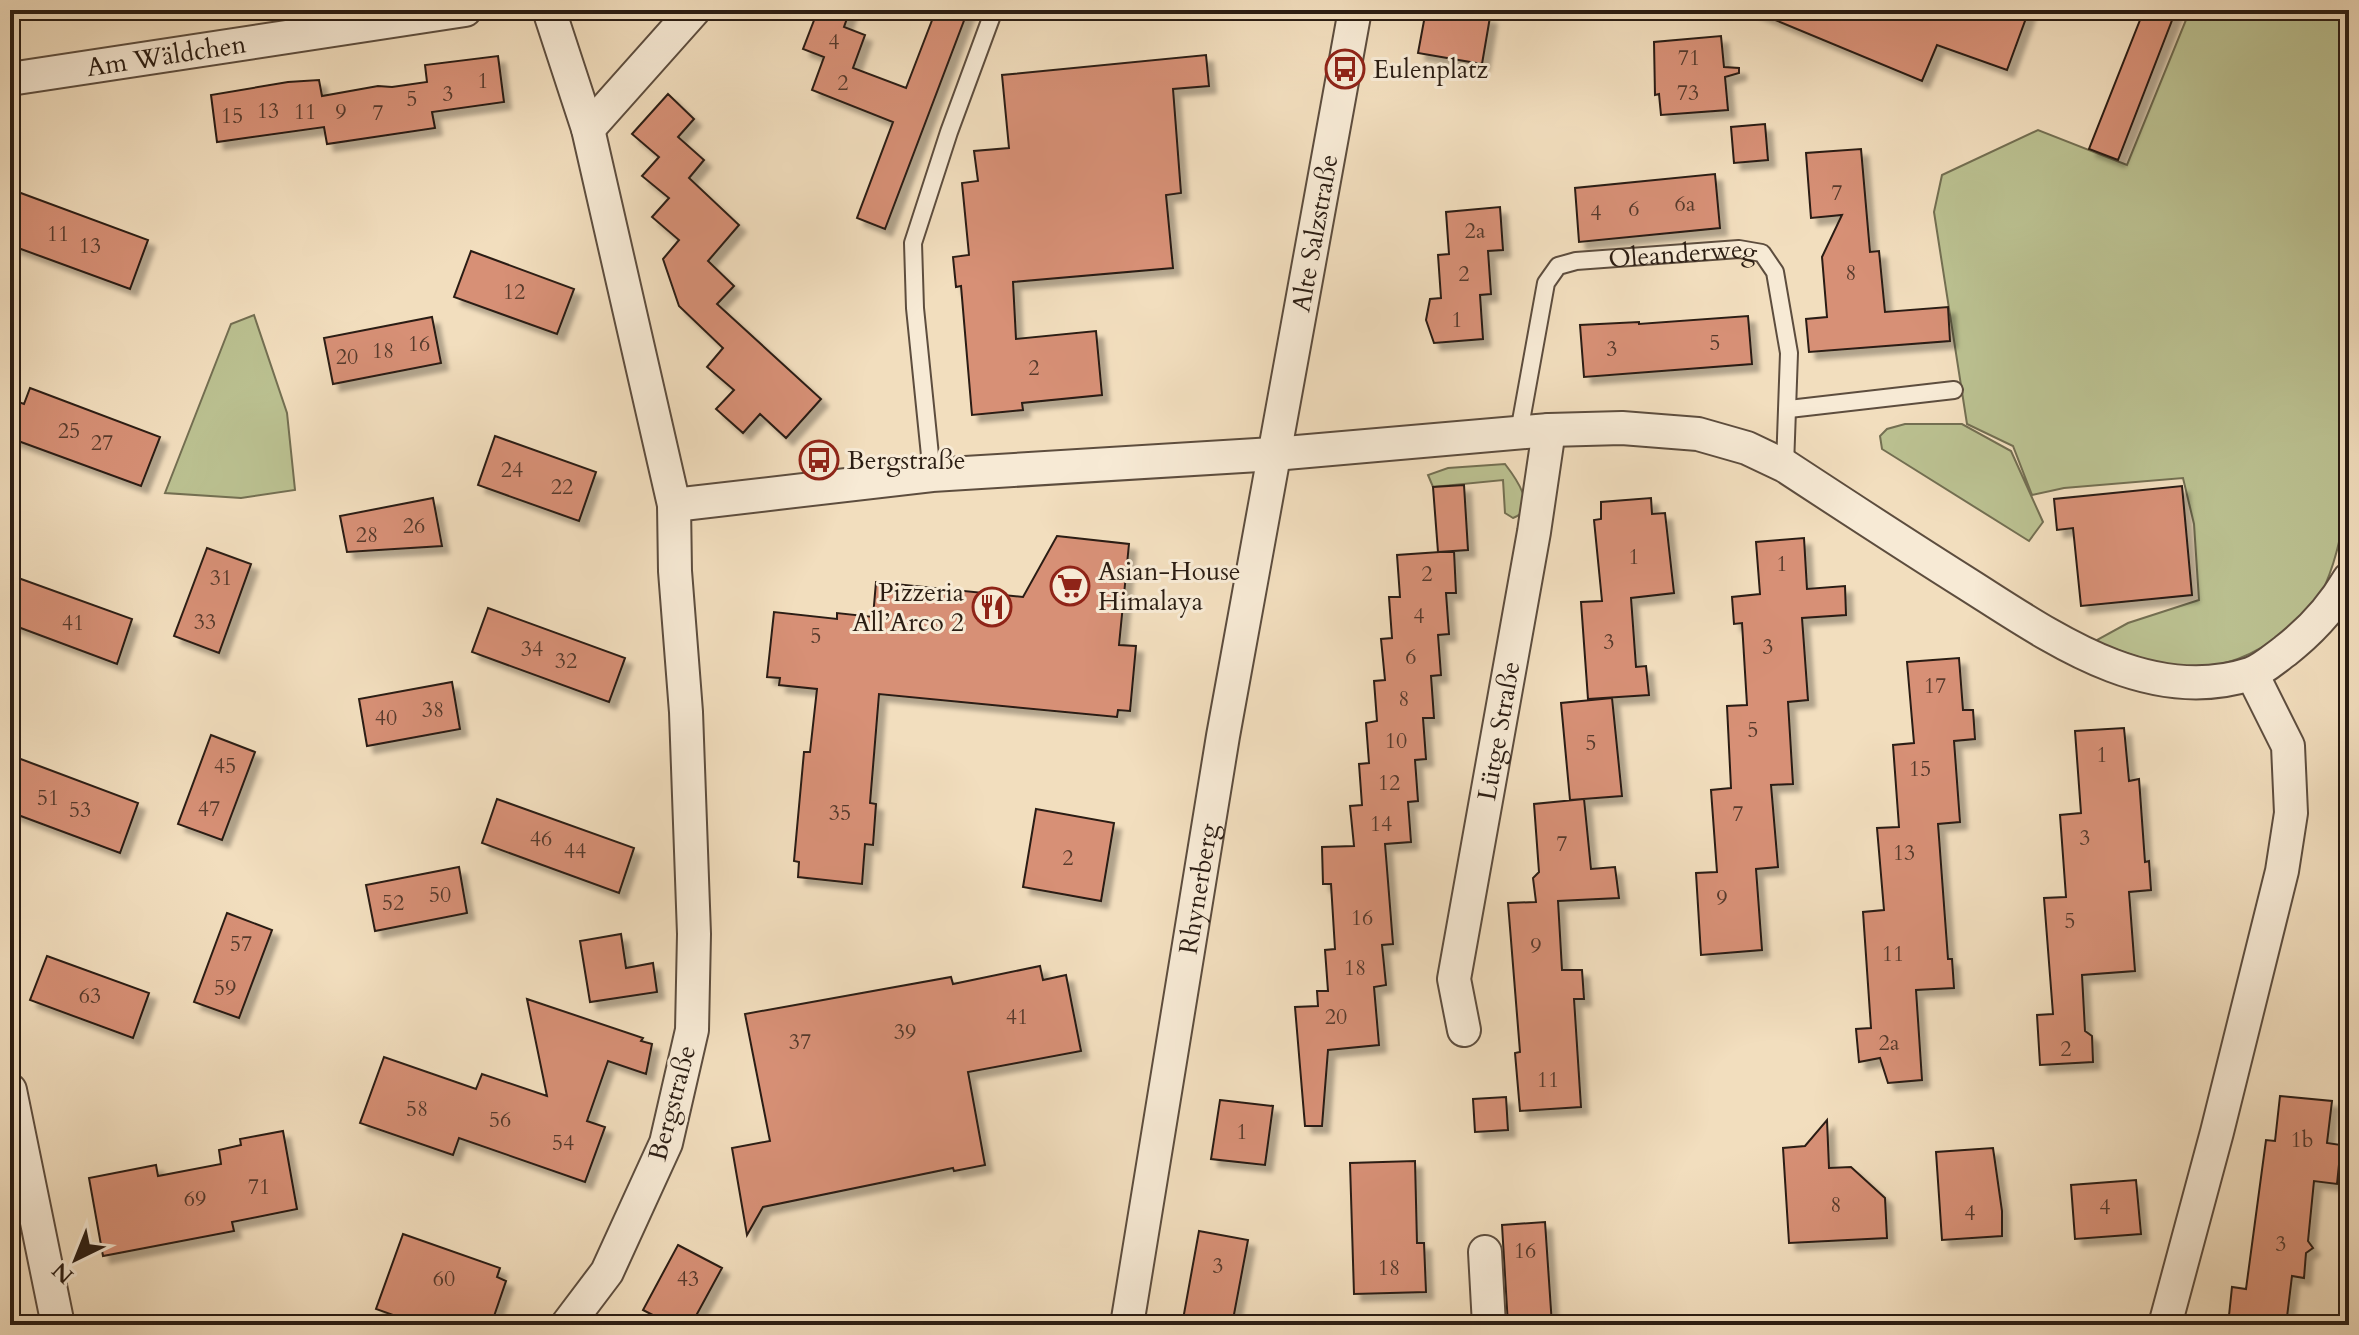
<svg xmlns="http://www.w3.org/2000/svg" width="2359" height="1335" font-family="Cardo,serif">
	<defs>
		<filter id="shadow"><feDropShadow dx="7" dy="7" stdDeviation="2" flood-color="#0004"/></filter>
	</defs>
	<rect width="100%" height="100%" fill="#f2debe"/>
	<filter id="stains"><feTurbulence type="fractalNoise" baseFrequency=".0025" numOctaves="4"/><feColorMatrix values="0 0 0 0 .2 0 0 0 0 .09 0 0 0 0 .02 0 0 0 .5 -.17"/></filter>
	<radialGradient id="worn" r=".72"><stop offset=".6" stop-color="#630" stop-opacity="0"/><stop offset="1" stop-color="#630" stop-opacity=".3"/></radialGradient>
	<path fill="#bbc191" stroke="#736f52" stroke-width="2" d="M2190,10H2349V494C2342,528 2337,562 2321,594C2313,608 2296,623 2283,633C2217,684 2166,670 2095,641L2128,623L2199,600L2194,524L2183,478L2064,488L2032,495L2013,446L1967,424L1934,212L1942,175L2038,130L2127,165Z
		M254,315L287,413L295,490L241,498L165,493L231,324Z
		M1905,424H1962L2011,451L2043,522L2029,541L1882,449L1880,436L1887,429Z
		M1505,464C1515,477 1539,509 1513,518L1505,513L1503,480L1433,487L1428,475L1448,468Z"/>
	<path fill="#d79076" stroke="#2b1d13" stroke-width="2" filter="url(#shadow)" d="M818,10H850L844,27L865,35L853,68L906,88L936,10H968L885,229L857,218L893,122L812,90L824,57L803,49Z
		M1426,10H1469V13L1490,17L1482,64L1418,53Z
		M1751,10H2029L2007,70L1937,45L1922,81Z
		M2144,10H2176L2118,160L2089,149Z
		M1721,36L1724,67L1739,68V73L1725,77L1728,110L1661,115L1659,94L1655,95L1654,42Z
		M1206,55L1209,86L1173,89L1181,193L1166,195L1173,268L1013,282L1016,339L1096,331L1102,395L1022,403L1023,410L972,415L961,286L956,287L953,257L969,255L962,183L978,181L974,151L1009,148L1002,75Z
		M498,56L504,102L432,112L435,128L327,144L324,127L217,142L211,95L288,82L319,80L322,96L378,86L392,87L427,82L425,65Z
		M668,94L694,119L678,137L704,160L689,178L739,225L708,261L734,286L717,304L821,399L786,438L760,414L743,433L716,409L734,390L707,367L723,348L679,306L663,259L679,240L652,217L669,198L642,176L659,157L632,134Z
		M1765,124L1768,160L1734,163L1731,127Z
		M1861,149L1870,252L1879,251L1885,312L1948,307L1950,341L1809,352L1806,319L1827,317L1822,257L1842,215L1811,218L1806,153Z
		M1715,174L1720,228L1579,242L1575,188Z
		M10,189L148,240L130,289L10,245Z
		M1500,207L1503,250L1488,251L1491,294L1480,295L1483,339L1434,343L1426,320L1430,299L1441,298L1438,255L1449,254L1446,212Z
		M471,251L574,289L557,334L454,297Z
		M1748,316L1752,364L1584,377L1580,325L1639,322V324Z
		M432,317L441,363L333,384L324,338Z
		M30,388L160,437L141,486L10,438V399L24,404Z
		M495,436L596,472L579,521L478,485Z
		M1464,485L1468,550L1438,552L1433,487Z
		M2182,486L2192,595L2081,606L2073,528L2057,530L2054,499Z
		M433,498L442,546L347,552L340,516Z
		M1651,498L1652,514L1665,513L1674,593L1631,598L1636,667L1646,666L1649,695L1588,699L1581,602L1602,601L1594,520L1601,519V502Z
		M1057,536L1129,544L1119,645L1136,646L1130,711L1118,710L1117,717L879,694L870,803L876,804L873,845L865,844L862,884L798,877L799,862L794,861L804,752H810L817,689L779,685L780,678L767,677L774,612L837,619V613L873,617L876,582L1023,597Z
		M1804,538L1807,589L1845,586L1846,615L1802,618L1808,700L1788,702L1793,784L1771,785L1778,867L1756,869L1762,950L1701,955L1696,873L1717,872L1711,790L1731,788L1727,706L1747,705L1742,623L1734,624L1732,597L1760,594L1756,542Z
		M207,548L251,564L219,653L174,636Z
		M1454,551L1456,593H1446L1449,634L1438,635L1441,675L1431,676L1434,718H1423L1426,759L1415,760L1418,801L1408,802L1411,842L1385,844L1393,944L1382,945L1386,985L1374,987L1379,1045L1328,1050L1322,1126H1305L1295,1007L1318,1006L1317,991H1328L1325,950L1335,949L1331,884H1323L1322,847L1354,846L1350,806L1362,805L1359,764L1369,763L1366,723L1377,721L1374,681L1385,680L1381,639L1392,638L1389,597H1400L1397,555Z
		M10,575L132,619L117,664L10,624Z
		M488,608L625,658L609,702L472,652Z
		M1959,658L1963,710H1973L1975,739L1954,741L1960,822L1938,824L1948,959H1952L1954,988L1916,990L1922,1080L1888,1083L1880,1058L1859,1062L1856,1029L1871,1028L1863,912L1884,910L1877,828L1899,827L1893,745L1914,743L1907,662Z
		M452,682L460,729L367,746L359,699Z
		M1612,698L1622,796L1570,800L1561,703Z
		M2124,728L2129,781L2139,779L2145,862L2149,861L2151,890L2129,892L2135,971L2082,975L2085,1031L2092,1036L2093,1062L2040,1065L2037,1015L2053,1014L2044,898L2066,897L2060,815L2081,813L2075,731Z
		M211,735L255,752L222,840L178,824Z
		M10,755L138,803L120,853L10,812Z
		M497,799L634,848L619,893L482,843Z
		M1584,799L1591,869L1615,867L1619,898L1558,901L1562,970H1582L1584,999H1574L1581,1107L1520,1111L1515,1053L1520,1052L1508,903L1536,902L1533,878L1539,872L1534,804Z
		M1036,809L1114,823L1101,901L1023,887Z
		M459,867L467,913L375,931L366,885Z
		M227,913L272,930L239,1018L194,1002Z
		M621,934L626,968L653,963L657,992L590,1002L580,941Z
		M47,956L149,993L133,1038L30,1000Z
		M1040,966L1043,980L1066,975L1081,1051L968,1072L985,1165L954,1171L953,1168L763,1207L747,1235L732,1148L770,1141L745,1014L951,977L953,984Z
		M527,999L643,1038L641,1041L652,1044L646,1074L608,1061L587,1121L605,1127L585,1182L459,1138L453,1155L360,1123L384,1057L476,1089L482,1074L547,1096Z
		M2280,1096L2332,1101L2327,1143L2341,1145L2337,1184L2314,1181L2308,1241L2313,1248L2306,1253L2304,1278L2292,1276L2286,1325H2228L2232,1287L2246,1289L2266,1140L2275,1141Z
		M1506,1097L1508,1130L1475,1132L1473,1099Z
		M1220,1100L1273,1106L1265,1165L1211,1159Z
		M1827,1120L1829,1168L1851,1167L1885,1198L1887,1238L1789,1243L1783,1148L1805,1146Z
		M283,1131L297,1209L232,1222L234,1231L103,1256L89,1178L156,1165L158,1176L221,1164L219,1150L241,1145L240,1139Z
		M1993,1148L2002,1211V1236L1942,1240L1936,1152Z
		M1415,1161L1417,1243H1424L1426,1292L1354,1294L1350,1163Z
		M2136,1180L2141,1234L2075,1239L2071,1185Z
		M1545,1222L1552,1325H1508L1502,1225Z
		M1199,1231L1248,1240L1232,1325H1182Z
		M403,1234L500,1268L497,1277L506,1281L491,1325H421L376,1309Z
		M678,1245L722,1268L691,1325H672L643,1310Z"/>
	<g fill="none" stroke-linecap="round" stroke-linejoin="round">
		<defs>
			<g id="lane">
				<path d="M1789,409L1954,390"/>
				<path id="s1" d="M1519,432L1546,283L1558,266L1576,261L1739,249L1762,253L1775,272L1789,353L1785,466"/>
				<path d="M932,475L915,308L913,243L949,132L994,10"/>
			</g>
			<g id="street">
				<path d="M549,10L588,129L674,505L675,571L686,712L694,934L692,1030L666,1143L607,1272L567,1325"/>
				<path id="s2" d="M10,79L465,10"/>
				<path d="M588,129L694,10"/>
				<path d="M674,505L932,475L1274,454L1549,430L1622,428L1698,434L1747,448L1785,466C1846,506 1907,546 1969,585C2051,637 2148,707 2250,674C2262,670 2274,659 2285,651C2312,630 2332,608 2349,579"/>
				<path id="s3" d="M1464,1030L1454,979L1534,532L1549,430"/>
				<path d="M10,1090L58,1325"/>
				<path d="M1485,1252L1489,1325"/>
				<path id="s4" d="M1127,1325L1223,736L1355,10"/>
				<path d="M2165,1325L2217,1132L2282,871L2291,813L2288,746L2252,674"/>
			</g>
		</defs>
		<use href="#lane" stroke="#5d4d3e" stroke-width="20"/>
		<use href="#street" stroke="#5d4d3e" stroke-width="36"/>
		<use href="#lane" stroke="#f7ead5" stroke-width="16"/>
		<use href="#street" stroke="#f7ead5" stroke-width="32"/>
	</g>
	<defs>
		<symbol id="bus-ring" viewBox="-11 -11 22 22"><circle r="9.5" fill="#f7ead5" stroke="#8f2418" stroke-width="1.5"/><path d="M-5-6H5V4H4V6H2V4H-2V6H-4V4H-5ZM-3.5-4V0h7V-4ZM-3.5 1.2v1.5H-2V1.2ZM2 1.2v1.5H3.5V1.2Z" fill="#8f2418"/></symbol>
		<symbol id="supermarket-ring" viewBox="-11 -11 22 22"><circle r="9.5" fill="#f7ead5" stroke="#8f2418" stroke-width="1.5"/><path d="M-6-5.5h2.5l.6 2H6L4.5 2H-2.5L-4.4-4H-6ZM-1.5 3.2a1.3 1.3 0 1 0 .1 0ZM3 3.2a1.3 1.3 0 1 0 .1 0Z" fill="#8f2418"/></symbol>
		<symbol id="restaurant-ring" viewBox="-11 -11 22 22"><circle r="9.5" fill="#f7ead5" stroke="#8f2418" stroke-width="1.5"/><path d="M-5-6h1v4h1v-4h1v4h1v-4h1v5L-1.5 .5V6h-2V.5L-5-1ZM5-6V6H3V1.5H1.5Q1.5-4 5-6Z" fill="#8f2418"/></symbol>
	</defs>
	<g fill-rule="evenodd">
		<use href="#bus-ring" x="1323" y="47" width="44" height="44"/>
		<use href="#bus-ring" x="797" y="438" width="44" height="44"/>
		<use href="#supermarket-ring" x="1048" y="564" width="44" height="44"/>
		<use href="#restaurant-ring" x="970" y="585" width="44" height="44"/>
	</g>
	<g text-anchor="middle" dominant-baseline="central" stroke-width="6" stroke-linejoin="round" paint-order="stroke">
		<g font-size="22" fill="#563a2c">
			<text x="834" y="42">4</text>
			<text x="1689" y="58">71</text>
			<text x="483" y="81">1</text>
			<text x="843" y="83">2</text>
			<text x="1688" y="93">73</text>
			<text x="448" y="94">3</text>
			<text x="412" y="99">5</text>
			<text x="268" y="111">13</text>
			<text x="305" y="112">11</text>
			<text x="341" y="112">9</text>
			<text x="378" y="113">7</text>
			<text x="232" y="116">15</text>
			<text x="1837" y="193">7</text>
			<text x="1685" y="204">6a</text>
			<text x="1634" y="209">6</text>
			<text x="1596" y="213">4</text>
			<text x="1475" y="231">2a</text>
			<text x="58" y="234">11</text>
			<text x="90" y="246">13</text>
			<text x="1851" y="273">8</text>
			<text x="1464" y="274">2</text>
			<text x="514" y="292">12</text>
			<text x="1457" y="320">1</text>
			<text x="1715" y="343">5</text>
			<text x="419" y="344">16</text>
			<text x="1612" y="349">3</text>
			<text x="383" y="351">18</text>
			<text x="347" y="357">20</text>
			<text x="1034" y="368">2</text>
			<text x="69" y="431">25</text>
			<text x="102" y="443">27</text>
			<text x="512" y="470">24</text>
			<text x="562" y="487">22</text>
			<text x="414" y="526">26</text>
			<text x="367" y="535">28</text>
			<text x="1634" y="557">1</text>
			<text x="1782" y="564">1</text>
			<text x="1427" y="574">2</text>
			<text x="221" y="578">31</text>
			<text x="1419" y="616">4</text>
			<text x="205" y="622">33</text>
			<text x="73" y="623">41</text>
			<text x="816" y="636">5</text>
			<text x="1609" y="642">3</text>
			<text x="1768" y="647">3</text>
			<text x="532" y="649">34</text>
			<text x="1411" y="657">6</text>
			<text x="566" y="661">32</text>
			<text x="1935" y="686">17</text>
			<text x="1404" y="699">8</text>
			<text x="433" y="710">38</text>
			<text x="386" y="718">40</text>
			<text x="1753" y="730">5</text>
			<text x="1396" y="741">10</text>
			<text x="1591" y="743">5</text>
			<text x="2102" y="755">1</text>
			<text x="225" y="766">45</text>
			<text x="1920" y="769">15</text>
			<text x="1389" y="783">12</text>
			<text x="48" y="798">51</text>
			<text x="209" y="809">47</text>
			<text x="80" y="810">53</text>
			<text x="840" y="813">35</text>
			<text x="1738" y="814">7</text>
			<text x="1381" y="824">14</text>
			<text x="2085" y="838">3</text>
			<text x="541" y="839">46</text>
			<text x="1562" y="844">7</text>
			<text x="575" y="851">44</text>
			<text x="1904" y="853">13</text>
			<text x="1068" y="858">2</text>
			<text x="440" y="895">50</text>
			<text x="1722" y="898">9</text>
			<text x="393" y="903">52</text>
			<text x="1362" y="918">16</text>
			<text x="2070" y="921">5</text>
			<text x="241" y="944">57</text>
			<text x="1536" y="946">9</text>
			<text x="1893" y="954">11</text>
			<text x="1355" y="968">18</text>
			<text x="225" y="988">59</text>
			<text x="90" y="996">63</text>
			<text x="1017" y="1017">41</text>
			<text x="1336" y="1017">20</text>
			<text x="905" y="1032">39</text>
			<text x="800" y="1042">37</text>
			<text x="1889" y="1043">2a</text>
			<text x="2066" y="1049">2</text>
			<text x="1548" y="1080">11</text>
			<text x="417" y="1109">58</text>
			<text x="500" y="1120">56</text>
			<text x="1242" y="1132">1</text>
			<text x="2302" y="1140">1b</text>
			<text x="563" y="1143">54</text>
			<text x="259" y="1187">71</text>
			<text x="195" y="1199">69</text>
			<text x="1836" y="1205">8</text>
			<text x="2105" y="1207">4</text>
			<text x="1970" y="1213">4</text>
			<text x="2281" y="1244">3</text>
			<text x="1525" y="1251">16</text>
			<text x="1218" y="1266">3</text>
			<text x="1389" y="1268">18</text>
			<text x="444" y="1279">60</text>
			<text x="688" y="1279">43</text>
		</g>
		<g font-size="26" fill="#2b1d13" stroke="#f7ead5">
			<text stroke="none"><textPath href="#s2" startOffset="158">Am Wäldchen</textPath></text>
			<text stroke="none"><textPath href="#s4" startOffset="1108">Alte Salzstraße</textPath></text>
			<text stroke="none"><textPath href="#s1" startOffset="298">Oleanderweg</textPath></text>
			<text stroke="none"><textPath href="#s3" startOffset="304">Lütge Straße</textPath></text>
			<text stroke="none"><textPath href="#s4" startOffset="442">Rhynerberg</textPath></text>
			<text transform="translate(672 1103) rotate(-75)">Bergstraße</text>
		</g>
		<g font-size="26" fill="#2b1d13" stroke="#f7ead5" text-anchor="start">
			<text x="1373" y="69">Eulenplatz</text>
			<text x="847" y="460">Bergstraße</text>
			<text x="1098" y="571">Asian-House<tspan x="1098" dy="30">Himalaya</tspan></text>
			<text x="964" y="592" text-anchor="end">Pizzeria<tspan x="964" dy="30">All’Arco 2</tspan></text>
		</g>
	</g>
	<rect width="2359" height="1335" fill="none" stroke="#f2debe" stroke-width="40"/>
	<rect x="12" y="12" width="2335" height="1311" fill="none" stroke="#2b1d13" stroke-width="4"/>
	<rect x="20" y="20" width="2319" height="1295" fill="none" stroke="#2b1d13" stroke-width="2"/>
	<g transform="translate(76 1259) rotate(223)" stroke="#f7ead5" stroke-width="6" paint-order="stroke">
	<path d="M0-6L14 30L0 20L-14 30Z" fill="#2b1d13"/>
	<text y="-12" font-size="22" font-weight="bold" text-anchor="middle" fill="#2b1d13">N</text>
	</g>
	<rect width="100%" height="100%" filter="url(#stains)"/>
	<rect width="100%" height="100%" fill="url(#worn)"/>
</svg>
